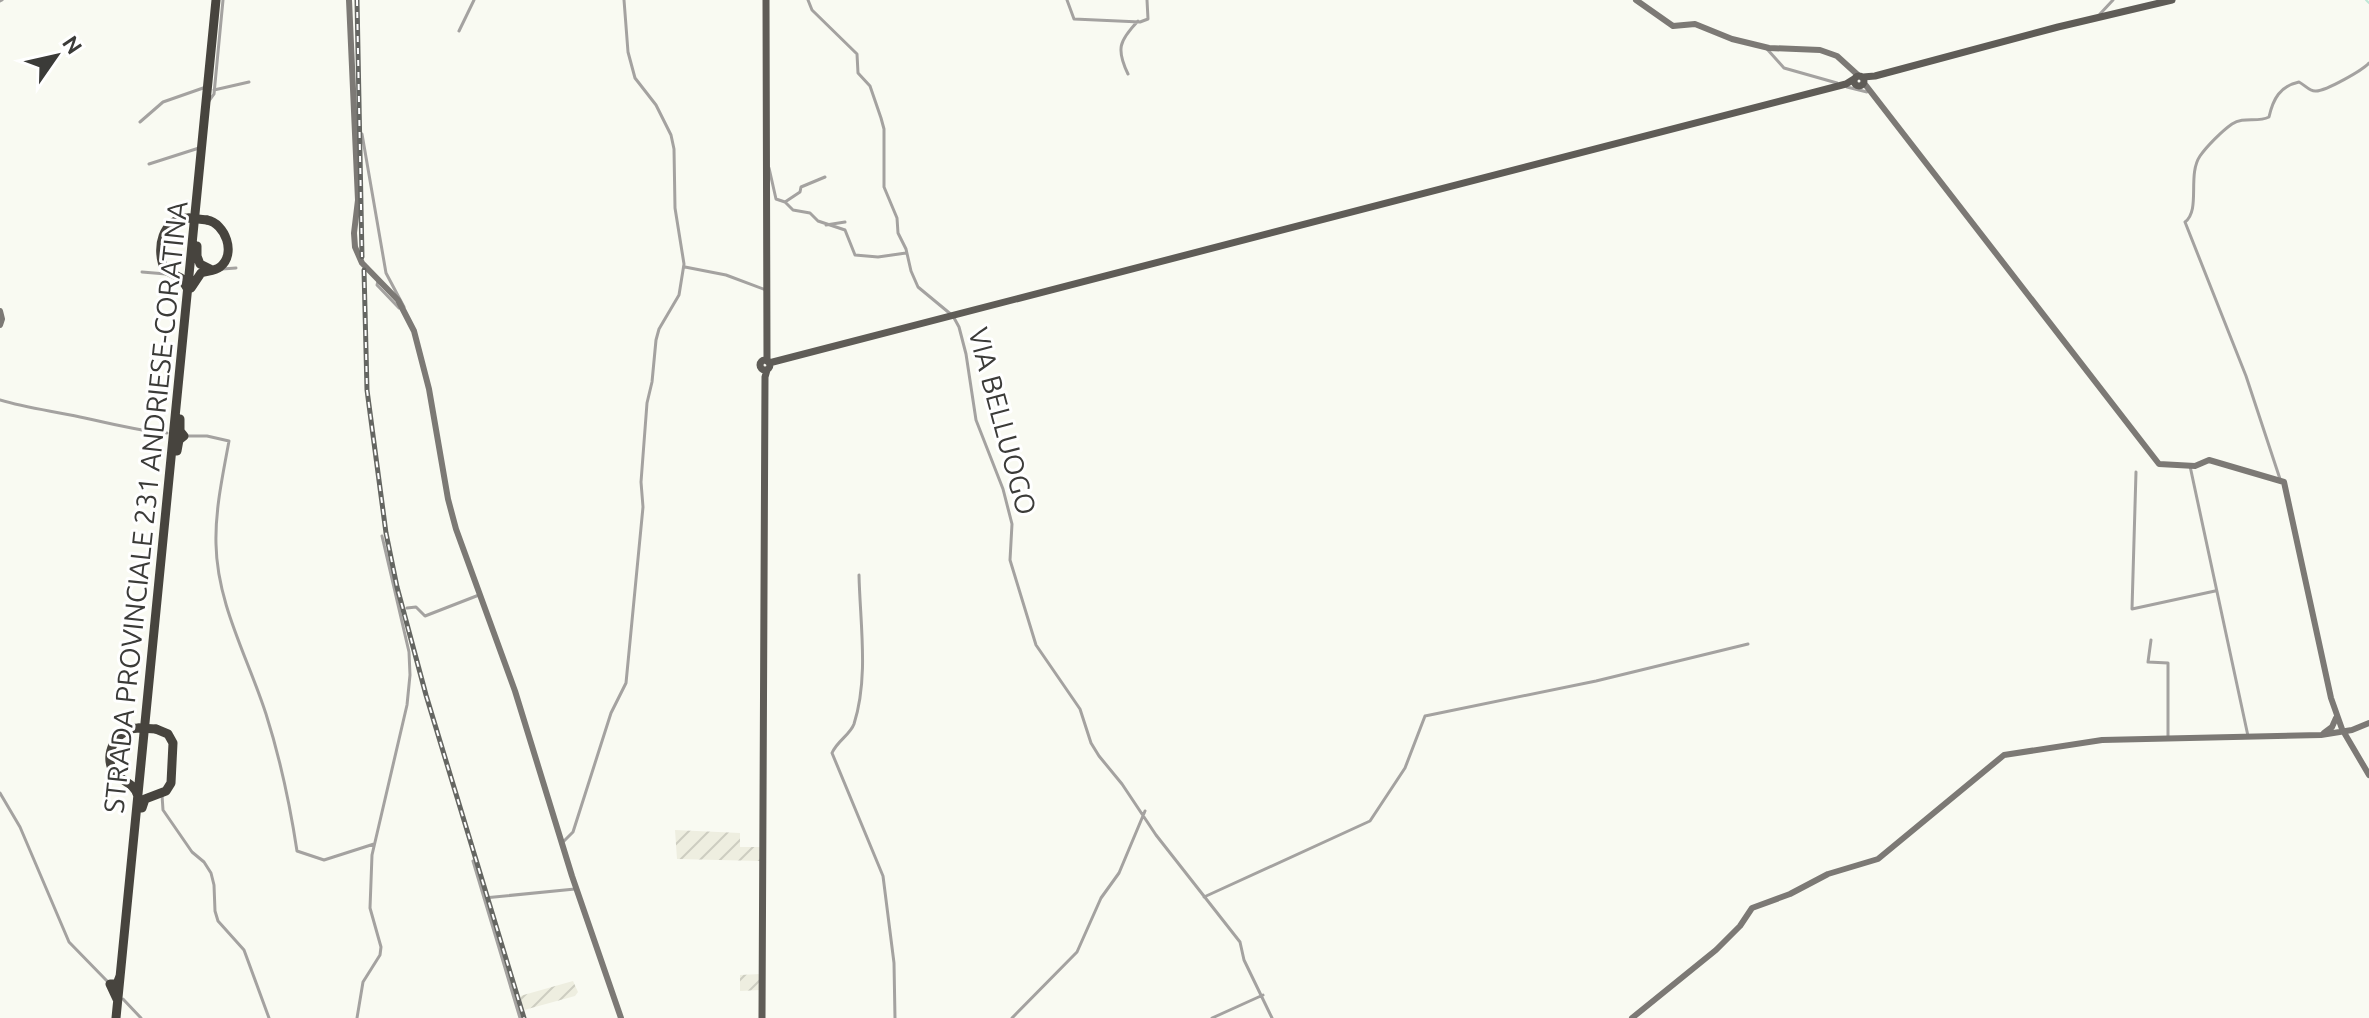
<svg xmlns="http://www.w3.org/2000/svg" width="2369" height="1018" font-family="Ubuntu,sans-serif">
	<defs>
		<pattern id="industrial-furrows" width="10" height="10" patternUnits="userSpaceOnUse" patternTransform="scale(2)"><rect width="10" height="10" fill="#eeeee0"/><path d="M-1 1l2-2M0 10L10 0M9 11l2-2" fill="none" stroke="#cdcdc1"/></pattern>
	</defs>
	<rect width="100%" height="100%" fill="#f9faf2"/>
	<path fill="url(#industrial-furrows)" d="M675,830L740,833V847H761V861L677,859Z
		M760,974V990L740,991V975Z
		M573,981L578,992L575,996L524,1010L520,996Z"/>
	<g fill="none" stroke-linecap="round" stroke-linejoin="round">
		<path stroke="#bfe7d7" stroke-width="2" d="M2366,0L2369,3"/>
		<path stroke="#a4a2a0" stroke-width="3" d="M808,0L812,10L857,54L858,73L870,86L881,118L884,129V187L897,218L898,233L906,249L911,271L918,287L953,316L959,327L966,354L976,420L1003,489L1012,524L1010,560L1036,645L1080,709L1091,743L1099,756L1122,784L1156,835L1240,942L1244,960L1272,1018
			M1067,0L1074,19L1140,22L1148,19L1147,0
			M0,1L2,0
			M2100,14L2113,0
			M459,31L474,0
			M1767,49L1784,68L1837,83
			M1128,74C1116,49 1119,41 1138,21
			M1847,87L1867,92
			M214,90L249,82
			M209,101L214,94L223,0
			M140,122L163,102L206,87
			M362,134L386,273L404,307
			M149,164L199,148
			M769,168L776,199L785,202L793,210L810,213L818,221L845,230L855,255L878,257L906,253
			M785,202L800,192L801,187L825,177
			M826,225L845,222
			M685,267L726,275L766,290
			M222,269L236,268
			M142,272L166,274
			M378,281L377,285L399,308
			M0,400C26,408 53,411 80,417C110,423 137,431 167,433
			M188,436H207L229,441C223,474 215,510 216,544C217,604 248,658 266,714C280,758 290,805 297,851L324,860L374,844
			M2190,466L2248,736
			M2136,472L2132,609L2215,591
			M2280,479L2246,376L2185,222C2201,210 2187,175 2200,156C2207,146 2222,131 2232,124C2244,116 2257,123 2269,117C2273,99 2280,86 2299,82C2305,85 2310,92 2316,91C2326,91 2363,70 2369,63
			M859,575C860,623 869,677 854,724C850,735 837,741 832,753L883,876L894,963L895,1018
			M407,608L416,607L425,616L479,595
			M2151,640L2148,662L2168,663V738
			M0,793L20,827L69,942L107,981
			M162,795L163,810L192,852L204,862L211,873L214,885L215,911L218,921L244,950L269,1018
			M562,843L573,832L611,713L626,683L643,507L641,482L647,403L652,382L656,340L659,329L679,295L684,264L675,208L674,149L671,135L656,105L635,78L628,52L624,0
			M473,861L520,1018
			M1204,897L1370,821L1405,768L1425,716L1596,681L1748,644
			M484,898L575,889
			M123,999L141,1018
			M357,1018L363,982L380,955L381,947L370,908L372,855L407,705L410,675L409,652L382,536
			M1012,1018L1077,952L1101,898L1119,873L1145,811
			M1212,1018L1263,995"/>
		<path stroke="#7c7975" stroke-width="6" d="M349,0L358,200L354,233L355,247L362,263L398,300L414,331L429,389L448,499L456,529L515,691L572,876L621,1018
			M1636,0L1673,26L1695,24L1732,39L1769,48L1820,50L1837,56L1859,76
			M1864,83L2159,464L2195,466L2209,460L2284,482L2331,698L2342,729L2369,775
			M0,311L2,319L0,325
			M2324,733L2332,727L2336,718
			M1632,1018L1716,950L1740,926L1752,908L1790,894L1828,874L1878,859L2004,755L2102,740L2321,735L2352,730L2369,723"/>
		<path stroke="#5f5c57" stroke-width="7" d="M766,0L767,361
			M1854 81a5 5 0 1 1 10 0a5 5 0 1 1-10 0Z
			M1863,77L1875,76L2058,27L2172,0
			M760 365a5 5 0 1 1 10 0a5 5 0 1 1-10 0Z
			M769,363L1846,84L1854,79
			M762,1018L765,377L767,370"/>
		<path stroke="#47443e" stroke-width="9" d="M197,246V256L200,264L212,270
			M187,288L181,278L165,270C155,249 162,217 189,218
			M191,288L201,273C207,271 215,271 220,267C237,254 225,223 207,220
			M177,451L179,440L184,436L180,431V419
			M138,796C134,781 118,781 112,769C104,750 119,728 139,728
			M142,808L145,799L166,791L171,783L173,743L168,734L156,729
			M117,999L110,984H117L120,976
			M116,1018L216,0"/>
		<defs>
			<path id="rail" d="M357,0L362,257
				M364,270L367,390L386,533L397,587L426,695L524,1018"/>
		</defs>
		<use href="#rail" stroke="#656662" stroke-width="5"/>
		<use href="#rail" stroke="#fff" stroke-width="2" stroke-dasharray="6" stroke-linecap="butt"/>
		<path stroke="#47443e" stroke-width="9" d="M189,218L207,220
			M139,728L156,729"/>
	</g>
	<g text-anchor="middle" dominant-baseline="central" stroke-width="6" stroke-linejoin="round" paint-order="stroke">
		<g font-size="28" fill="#3b3b38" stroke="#fff">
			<text transform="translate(1003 421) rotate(75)">VIA BELLUOGO</text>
			<text transform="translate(145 507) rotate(-84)">STRADA PROVINCIALE 231 ANDRIESE-CORATINA</text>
		</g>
	</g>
	<g transform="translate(56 56) rotate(56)" stroke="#ffffff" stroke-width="6" paint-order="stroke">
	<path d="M0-6L14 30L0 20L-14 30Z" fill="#3b3b38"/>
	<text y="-12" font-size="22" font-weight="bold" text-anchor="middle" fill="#3b3b38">N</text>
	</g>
</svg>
